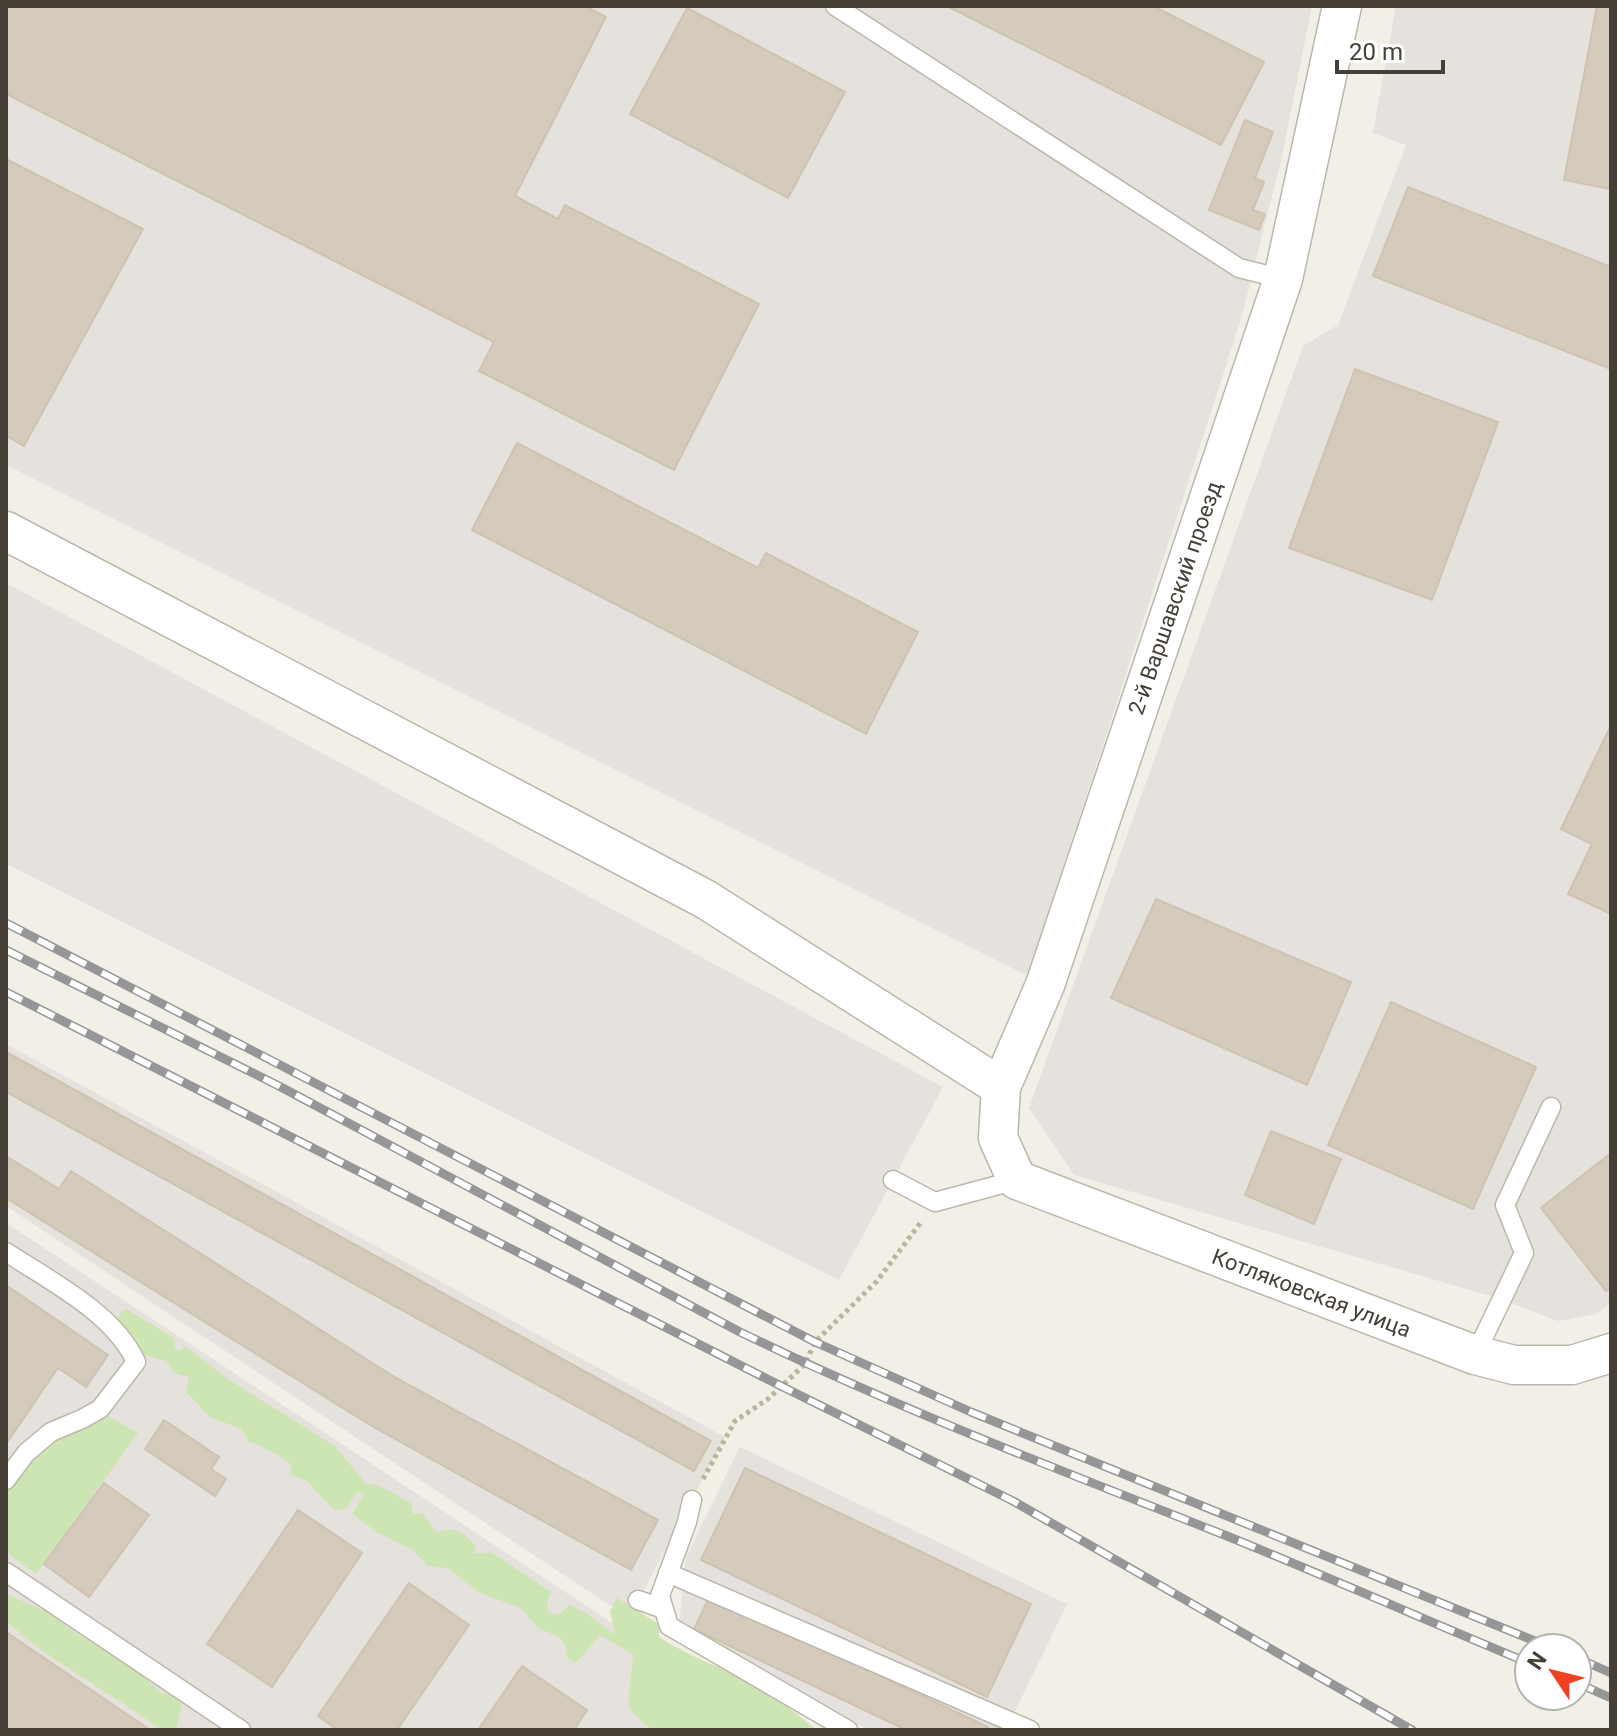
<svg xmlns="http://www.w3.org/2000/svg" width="1617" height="1736" font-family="Roboto,sans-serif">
	<rect width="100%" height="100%" fill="#f2efe7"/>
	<path fill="#e5e1dc" d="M6,6H1312L1281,161L1241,319L1028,976L6,465Z
		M1396,6H1611V1303L1596,1314L1558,1321L1501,1299L1074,1175L1029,1108L1303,346L1338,325L1406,145L1373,133Z
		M6,583L943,1087L839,1280L6,864Z
		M6,1044L725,1437L629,1618L6,1206Z
		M6,1223L201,1351L774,1730H6Z
		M740,1447L1067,1604L1006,1730H868L679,1625L686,1557Z"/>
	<path fill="#cde5b2" d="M126,1309L174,1338L175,1349L180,1351L185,1346L229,1380L335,1446L366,1484C385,1484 394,1497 411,1502L413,1514L422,1513L437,1532C456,1526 462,1532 476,1546L473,1554L491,1552L551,1592L547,1603L549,1613L560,1614L569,1605L586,1613L615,1635L610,1611L617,1598L660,1625L659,1637C691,1658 728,1669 761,1689C780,1700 799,1716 817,1730H652C646,1724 638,1719 632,1712C625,1703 633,1669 633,1654L600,1635L576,1663L567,1658L565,1645L560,1637L539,1629L521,1608L480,1593L448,1568L428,1566L412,1549L377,1532L352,1514L364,1494L358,1491L346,1509L334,1510L307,1481L289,1474L293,1466C283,1457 262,1445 249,1442L241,1429L210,1417L186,1392L189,1377L174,1373L167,1361L122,1350L112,1337L119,1315Z
		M105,1414L138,1433L36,1574L12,1557L6,1550C6,1532 4,1512 6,1494C10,1457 77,1429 105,1414Z
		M6,1594L50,1613L71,1630L136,1670L161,1693L169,1694L182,1704L176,1730H163L38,1648L6,1621Z"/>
	<path fill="#d4cbbd" stroke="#cec3b1" stroke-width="2" d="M6,6H585L606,17L515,196L558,219L565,205L759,304L674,470L479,371L494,342L6,94Z
		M947,6H1153L1264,62L1221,145Z
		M1597,6H1611V189L1564,180Z
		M687,8L845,92L788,198L630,114Z
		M1245,120L1273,132L1255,178L1264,182L1253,210L1265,214L1259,230L1209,210Z
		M6,159L143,229L24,446L6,436Z
		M1408,187L1611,267V369L1373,276Z
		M1355,369L1498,422L1432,600L1289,548Z
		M517,443L758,568L766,553L918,632L866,734L472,530Z
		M1611,725V914L1568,894L1592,844L1561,829Z
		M1156,899L1351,982L1307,1085L1111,998Z
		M1391,1002L1536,1067L1473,1209L1328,1145Z
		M6,1052L711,1441L694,1471L6,1092Z
		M1271,1131L1341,1159L1314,1224L1245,1195Z
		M1611,1153V1287L1606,1291L1541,1208Z
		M6,1156L59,1189L71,1171L396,1378L658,1520L631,1570L370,1425L6,1198Z
		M6,1285L108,1355L86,1387L58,1368L6,1444Z
		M164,1420L219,1457L211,1469L226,1479L215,1496L145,1449Z
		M745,1468L1031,1604L987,1697L701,1560Z
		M104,1483L149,1515L89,1597L44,1564Z
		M298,1510L362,1553L272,1687L207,1644Z
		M409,1583L469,1625L397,1730H338L318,1716Z
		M710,1595L988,1727L987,1730H906L694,1629Z
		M6,1632L150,1730H6Z
		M522,1666L587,1710L574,1730H478Z"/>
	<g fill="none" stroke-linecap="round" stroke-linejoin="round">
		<defs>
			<path id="service" d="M835,6L1239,268L1283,279
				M893,1180L935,1202L1017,1180
				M6,1252C50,1281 114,1313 136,1362L100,1409L82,1419L51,1432L26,1453L6,1480
				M1475,1355L1524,1253L1505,1205L1551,1107
				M692,1500L687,1522L660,1596L669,1626L848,1730
				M6,1572L241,1730
				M668,1573L1030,1730
				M638,1600L664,1609"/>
			<g id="minor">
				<path id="s1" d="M1342,6L1283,279L1045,985L1001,1087L998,1138L1017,1180L1475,1355L1514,1365H1572L1611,1353"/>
				<path d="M6,531L705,899L1001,1087"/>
			</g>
		</defs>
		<use href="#service" stroke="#bdb7aa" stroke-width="21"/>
		<use href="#minor" stroke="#bdb7aa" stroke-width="41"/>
		<path stroke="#beb39c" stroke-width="5" stroke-dasharray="4 4" stroke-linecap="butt" d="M703,1479L735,1421L768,1399L805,1364L815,1342L877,1281L921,1222"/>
		<use href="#service" stroke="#fff" stroke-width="18"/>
		<use href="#minor" stroke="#fff" stroke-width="38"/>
		<defs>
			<path id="rail" d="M6,923L815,1342L971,1412L1552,1648
				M6,950L279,1086L740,1332C898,1409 1063,1471 1227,1536C1328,1577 1428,1621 1529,1663
				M6,992L781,1386L1013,1501L1412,1730
				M1577,1658L1611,1673
				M1577,1683L1611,1698"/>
		</defs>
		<use href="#rail" stroke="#969696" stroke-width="9"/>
		<use href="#rail" stroke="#fff" stroke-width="6" stroke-dasharray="18" stroke-linecap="butt"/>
	</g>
	<g text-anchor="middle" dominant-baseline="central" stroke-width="8" stroke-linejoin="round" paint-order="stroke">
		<g font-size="22" fill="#453f36" stroke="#fff">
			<text transform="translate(1175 598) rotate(-71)">2-й Варшавский проезд</text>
			<text stroke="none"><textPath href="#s1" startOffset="1548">Котляковская улица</textPath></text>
		</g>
	</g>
	<rect width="1617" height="1736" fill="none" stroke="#453f36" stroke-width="16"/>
	<g transform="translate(1553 1672) rotate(305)"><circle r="38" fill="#ffffff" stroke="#b5b2af" stroke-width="2"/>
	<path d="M0-6L14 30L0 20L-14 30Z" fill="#ee4322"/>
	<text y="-12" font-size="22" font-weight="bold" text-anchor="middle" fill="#453f36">N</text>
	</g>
	<path d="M1337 60v12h106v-12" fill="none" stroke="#453f36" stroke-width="4"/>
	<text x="1349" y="60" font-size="24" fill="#453f36" stroke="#ffffff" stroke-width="6" paint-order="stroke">20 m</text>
</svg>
